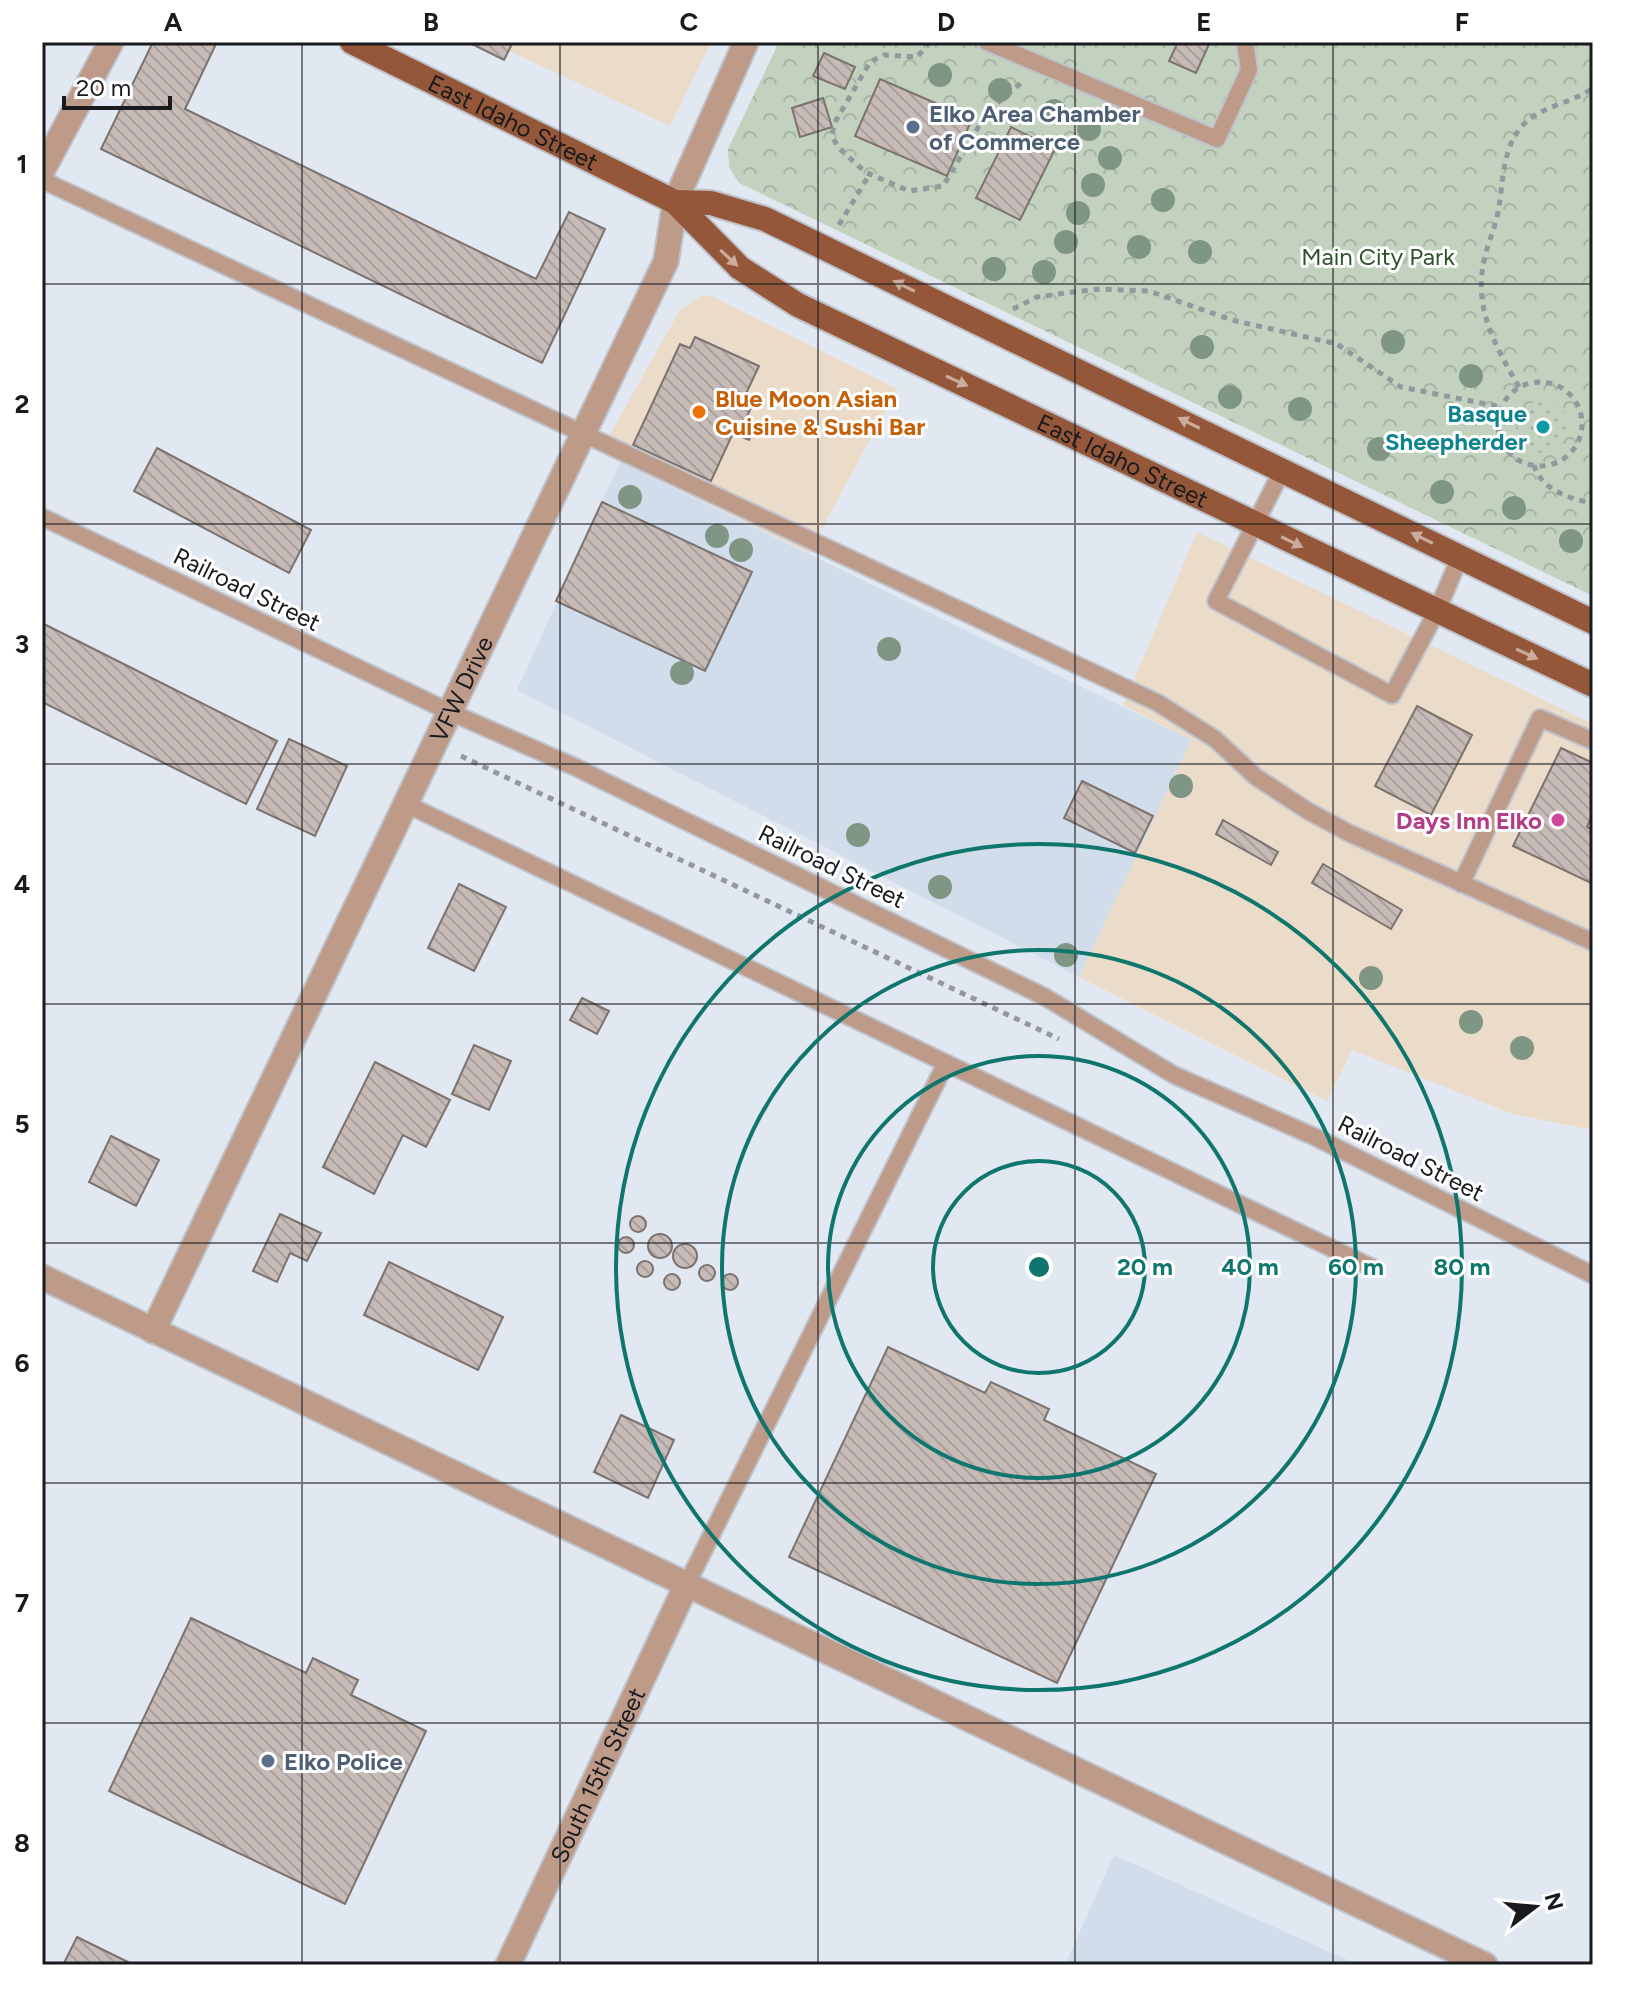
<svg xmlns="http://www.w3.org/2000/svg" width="1635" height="2007" font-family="Figtree,sans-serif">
	<defs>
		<pattern id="forest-crowns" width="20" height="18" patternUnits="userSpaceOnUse" patternTransform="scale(2)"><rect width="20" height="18" fill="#c2d2bf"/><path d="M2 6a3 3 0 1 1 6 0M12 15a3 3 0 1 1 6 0" fill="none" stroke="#a6b4a4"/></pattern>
		<pattern id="garden-dots" width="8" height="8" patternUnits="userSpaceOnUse" patternTransform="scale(2)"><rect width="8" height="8" fill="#c2d2bf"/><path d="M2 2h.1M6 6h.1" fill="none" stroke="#a6b4a4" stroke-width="1.8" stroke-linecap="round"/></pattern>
		<pattern id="building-back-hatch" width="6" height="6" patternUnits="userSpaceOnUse" patternTransform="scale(2)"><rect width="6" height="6" fill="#c6bbb7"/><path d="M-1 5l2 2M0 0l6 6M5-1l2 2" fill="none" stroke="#a9a09d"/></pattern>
	</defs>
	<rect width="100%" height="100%" fill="#e2e8f1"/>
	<path fill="#ebdbc9" d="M490,42H711L670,126Z
		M701,296H712L897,389L809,553L600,452L680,310Z
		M1197,532L1593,724V1130L1513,1114L1352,1050L1327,1101L1079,977L1191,740L1123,705Z"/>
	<path fill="#d2ddec" d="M620,462L1191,740L1079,977L517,690Z
		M1114,1855L1359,1965H1065Z"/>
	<path fill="url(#forest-crowns)" d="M779,42H1593V596L739,183L729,167L728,149Z"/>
	<path fill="url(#garden-dots)" d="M1516 427a26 26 0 1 1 52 0a26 26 0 1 1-52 0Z"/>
	<path fill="url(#building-back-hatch)" stroke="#7c726e" stroke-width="2" d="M153,42H217L185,109L536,279L569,212L605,229L542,363L101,149Z
		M468,42H513L504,60Z
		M1178,42H1210L1196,73L1169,61Z
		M824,53L855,67L845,89L813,76Z
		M880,79L972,119L947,176L855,136Z
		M823,98L832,127L800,137L792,108Z
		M1011,127L1055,149L1020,220L976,198Z
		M695,337L759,366L742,402L752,406L746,418L757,423L749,440L733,433L711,481L633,445L680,344L690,348Z
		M157,448L311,530L289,573L134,491Z
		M602,502L752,572L705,671L556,601Z
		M42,623L277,741L246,804L42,702Z
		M1417,706L1472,735L1431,815L1375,786Z
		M289,739L347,766L315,836L257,809Z
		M1561,748L1593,763V813L1587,827L1593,830V884L1513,846Z
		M1082,781L1153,816L1135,853L1064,818Z
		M1223,820L1278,852L1271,865L1216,834Z
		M1323,864L1402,910L1391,929L1312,883Z
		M459,884L506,907L474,971L428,948Z
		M582,998L609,1011L597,1034L570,1020Z
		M474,1045L511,1061L489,1110L452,1094Z
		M375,1062L450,1100L426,1147L403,1135L374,1194L323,1167Z
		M111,1136L159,1160L136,1206L89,1182Z
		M280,1214L321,1233L307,1261L290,1253L277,1282L253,1271Z
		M630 1224a8 8 0 1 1 16 0a8 8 0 1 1-16 0Z
		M648 1246a12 12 0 1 1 24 0a12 12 0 1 1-24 0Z
		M618 1245a8 8 0 1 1 16 0a8 8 0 1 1-16 0Z
		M673 1256a12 12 0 1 1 24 0a12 12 0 1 1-24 0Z
		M637 1269a8 8 0 1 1 16 0a8 8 0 1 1-16 0Z
		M389,1262L503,1317L478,1370L364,1315Z
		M699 1273a8 8 0 1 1 16 0a8 8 0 1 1-16 0Z
		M664 1282a8 8 0 1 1 16 0a8 8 0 1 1-16 0Z
		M722 1282a8 8 0 1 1 16 0a8 8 0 1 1-16 0Z
		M888,1347L985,1393L991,1382L1049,1409L1044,1420L1156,1474L1057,1683L789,1557Z
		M621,1415L674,1440L648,1498L594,1472Z
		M191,1618L306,1673L313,1658L358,1680L351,1695L426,1731L345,1904L109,1791Z
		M77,1937L134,1965H63Z"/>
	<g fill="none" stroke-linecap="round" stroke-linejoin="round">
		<defs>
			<path id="service" d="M987,42L1217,139L1249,70L1245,42
				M42,180L1158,703L1215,739L1256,777L1308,811L1349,833L1593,942
				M1283,469L1216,601L1392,695L1437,611L1460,557
				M42,517L450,712L575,767L1045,997L1174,1075L1313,1136L1593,1275
				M406,804L1373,1268
				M1461,884L1540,718L1593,741
				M686,1586L946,1063"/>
			<g id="minor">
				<path d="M42,171L111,42"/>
				<path d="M42,1277L1485,1965"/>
				<path id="s1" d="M153,1331L666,261L675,202L746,42"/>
				<path id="s2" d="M508,1965L686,1586"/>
			</g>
			<g id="primary">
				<path id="s3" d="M352,42L675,202L740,268L798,305L1593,685"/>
				<path d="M675,202L711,203L765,219L1593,622"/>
			</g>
		</defs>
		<use href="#service" stroke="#bec3cb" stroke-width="20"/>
		<use href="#minor" stroke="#bec3cb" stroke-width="28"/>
		<use href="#primary" stroke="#bec3cb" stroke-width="28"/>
		<path stroke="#93979e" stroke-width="5" stroke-dasharray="6 6" stroke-linecap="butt" d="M930,42L917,57L884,55L870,62L834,124L832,136L838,147L865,172L909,191L943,186L988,111L1021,83
			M839,225L869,175
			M1013,309L1037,297L1073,292L1100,289L1149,291L1232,320L1337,344L1401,387L1501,407
			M1498 424a42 42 0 1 1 84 0a42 42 0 1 1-84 0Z
			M1519,387C1497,349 1475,312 1483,266C1486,246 1496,227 1499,207C1503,180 1503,146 1523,125C1542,105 1571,104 1593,88
			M1534,465C1541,490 1570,499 1593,503
			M461,756L1059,1039"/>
		<use href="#service" stroke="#be9a89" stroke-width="16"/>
		<use href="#minor" stroke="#be9a89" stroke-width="24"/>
		<use href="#primary" stroke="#95573a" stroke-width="24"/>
	</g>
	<g fill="#7e9683">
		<circle cx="940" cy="75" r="12"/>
		<circle cx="1000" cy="90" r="12"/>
		<circle cx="1054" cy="111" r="12"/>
		<circle cx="1089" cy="129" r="12"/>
		<circle cx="1110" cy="158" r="12"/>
		<circle cx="1093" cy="185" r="12"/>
		<circle cx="1163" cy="200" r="12"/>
		<circle cx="1078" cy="213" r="12"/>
		<circle cx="1066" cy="242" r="12"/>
		<circle cx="1139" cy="247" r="12"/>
		<circle cx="1200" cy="252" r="12"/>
		<circle cx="994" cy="269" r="12"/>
		<circle cx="1044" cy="272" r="12"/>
		<circle cx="1393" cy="342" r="12"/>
		<circle cx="1202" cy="347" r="12"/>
		<circle cx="1471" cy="376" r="12"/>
		<circle cx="1230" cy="397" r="12"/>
		<circle cx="1300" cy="409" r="12"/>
		<circle cx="1379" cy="449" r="12"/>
		<circle cx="1442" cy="492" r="12"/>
		<circle cx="630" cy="497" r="12"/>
		<circle cx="1514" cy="508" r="12"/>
		<circle cx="717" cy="536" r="12"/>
		<circle cx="1571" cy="541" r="12"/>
		<circle cx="741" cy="550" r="12"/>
		<circle cx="889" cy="649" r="12"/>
		<circle cx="682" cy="673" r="12"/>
		<circle cx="1181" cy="786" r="12"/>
		<circle cx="858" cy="835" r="12"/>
		<circle cx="940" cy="887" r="12"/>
		<circle cx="1066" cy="955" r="12"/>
		<circle cx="1371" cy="978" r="12"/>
		<circle cx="1471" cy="1022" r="12"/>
		<circle cx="1522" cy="1048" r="12"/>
	</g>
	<defs><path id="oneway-solid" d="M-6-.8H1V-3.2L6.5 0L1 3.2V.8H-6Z" transform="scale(2)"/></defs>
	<g fill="#caab9c">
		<use href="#oneway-solid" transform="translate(729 258) rotate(43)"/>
		<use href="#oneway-solid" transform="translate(904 286) rotate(-154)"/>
		<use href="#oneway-solid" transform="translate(957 381) rotate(25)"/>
		<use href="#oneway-solid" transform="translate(1189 423) rotate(-154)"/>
		<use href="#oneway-solid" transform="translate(1422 538) rotate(-154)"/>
		<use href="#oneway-solid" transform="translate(1292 542) rotate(26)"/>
		<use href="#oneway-solid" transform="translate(1527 654) rotate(25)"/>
	</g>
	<path fill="none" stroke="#181a1d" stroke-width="2" stroke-opacity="0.55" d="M302,42V1965M560,42V1965M818,42V1965M1075,42V1965M1333,42V1965M42,284H1593M42,524H1593M42,764H1593M42,1004H1593M42,1243H1593M42,1483H1593M42,1723H1593"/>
	<g fill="none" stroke="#0f766e" stroke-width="4">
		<circle cx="1039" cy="1267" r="106"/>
		<circle cx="1039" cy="1267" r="211"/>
		<circle cx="1039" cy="1267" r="317"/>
		<circle cx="1039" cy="1267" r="423"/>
	</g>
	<g fill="#5c6f8a" stroke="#fff" stroke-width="3">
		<circle cx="913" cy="127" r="8"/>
		<circle cx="268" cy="1761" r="8"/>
	</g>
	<circle fill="#e8710a" stroke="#fff" stroke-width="3" cx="699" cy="412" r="8"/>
	<circle fill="#0f9aa8" stroke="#fff" stroke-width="3" cx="1543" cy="427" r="8"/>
	<circle fill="#d1479c" stroke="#fff" stroke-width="3" cx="1558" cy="820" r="8"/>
	<g text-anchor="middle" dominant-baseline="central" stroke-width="6" stroke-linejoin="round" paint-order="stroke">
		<g font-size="24" font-weight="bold" fill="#4e5e75" stroke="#fff" text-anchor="start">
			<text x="929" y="113">Elko Area Chamber<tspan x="929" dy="28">of Commerce</tspan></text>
			<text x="284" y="1761">Elko Police</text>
		</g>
		<g font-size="24" fill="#181a1d" stroke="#fff">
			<text stroke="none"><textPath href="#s3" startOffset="180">East Idaho Street</textPath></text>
			<text stroke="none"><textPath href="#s3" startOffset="882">East Idaho Street</textPath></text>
			<text transform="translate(247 589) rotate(26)">Railroad Street</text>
			<text stroke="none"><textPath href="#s1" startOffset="712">VFW Drive</textPath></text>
			<text transform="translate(832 866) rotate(26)">Railroad Street</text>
			<text transform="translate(1411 1158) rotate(27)">Railroad Street</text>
			<text stroke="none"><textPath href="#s2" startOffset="210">South 15th Street</textPath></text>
		</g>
		<g font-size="24" fill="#2d5229" stroke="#fff">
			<text x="1378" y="256">Main City Park</text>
		</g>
		<g font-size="24" font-weight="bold" fill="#c56008" stroke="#fff" text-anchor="start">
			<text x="715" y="398">Blue Moon Asian<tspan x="715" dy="28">Cuisine &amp; Sushi Bar</tspan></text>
		</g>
		<g font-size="24" font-weight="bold" fill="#0d838f" stroke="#fff" text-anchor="end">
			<text x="1527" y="413">Basque<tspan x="1527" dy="28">Sheepherder</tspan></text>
		</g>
		<g font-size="24" font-weight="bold" fill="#b23c85" stroke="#fff" text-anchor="end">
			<text x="1542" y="820">Days Inn Elko</text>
		</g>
	</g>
	<circle cx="1039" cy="1267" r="12" fill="#0f766e" stroke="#fff" stroke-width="4"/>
	<g font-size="24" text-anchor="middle" font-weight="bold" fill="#0f766e" stroke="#fff" stroke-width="6" stroke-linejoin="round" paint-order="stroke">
		<text x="1145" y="1275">20 m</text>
		<text x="1250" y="1275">40 m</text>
		<text x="1356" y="1275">60 m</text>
		<text x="1462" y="1275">80 m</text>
	</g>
	<rect width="1635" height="2007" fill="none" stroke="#ffffff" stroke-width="88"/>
	<g transform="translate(1535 1907) rotate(74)" stroke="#ffffff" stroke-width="6" paint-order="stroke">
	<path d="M0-6L14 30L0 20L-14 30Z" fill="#181a1d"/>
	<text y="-12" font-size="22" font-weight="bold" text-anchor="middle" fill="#181a1d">N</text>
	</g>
	<path d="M64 96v12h106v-12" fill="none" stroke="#181a1d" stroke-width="4"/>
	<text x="76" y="96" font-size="24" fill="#181a1d" stroke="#ffffff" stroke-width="6" paint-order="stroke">20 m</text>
	<rect x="44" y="44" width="1547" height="1919" fill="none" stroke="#181a1d" stroke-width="3"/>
	<g font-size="26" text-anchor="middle" font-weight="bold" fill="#181a1d">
		<text x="173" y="31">A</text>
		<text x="431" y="31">B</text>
		<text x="689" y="31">C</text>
		<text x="946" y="31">D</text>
		<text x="1204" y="31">E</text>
		<text x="1462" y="31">F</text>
		<text x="22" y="173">1</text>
		<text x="22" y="413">2</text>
		<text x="22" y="653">3</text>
		<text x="22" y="893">4</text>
		<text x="22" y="1133">5</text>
		<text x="22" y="1372">6</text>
		<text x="22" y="1612">7</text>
		<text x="22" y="1852">8</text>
	</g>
</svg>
